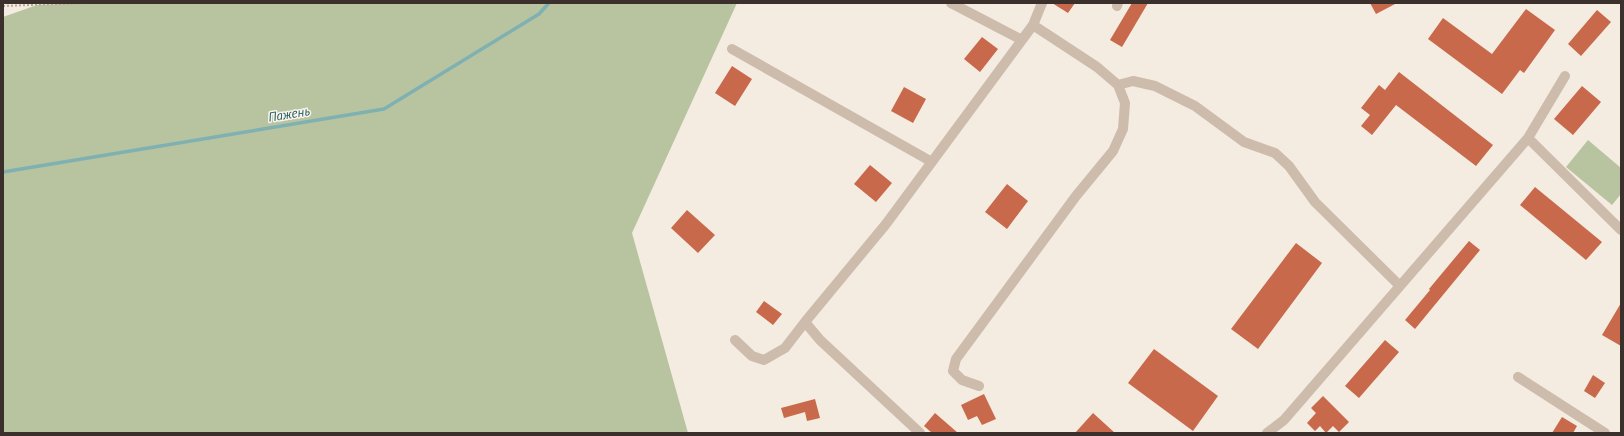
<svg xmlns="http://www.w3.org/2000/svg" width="1624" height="436" font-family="'PT Sans',sans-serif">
	<rect width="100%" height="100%" fill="#f4ebe1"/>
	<path fill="#b8c4a0" d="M86,3H737L632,233L688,433H3V17L37,5Z
		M1588,140L1621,168V194L1612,205L1566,167Z"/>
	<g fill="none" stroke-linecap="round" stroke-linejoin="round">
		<path stroke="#7fb0b2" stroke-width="3.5" d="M3,172L384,109L539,14L549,3"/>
	</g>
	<path fill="#c8694b" d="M1052,3H1075L1068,13Z
		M1132,3H1148L1122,47L1110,40Z
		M1370,3H1397L1376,14Z
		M1526,9L1555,30L1524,73L1520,70L1502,94L1428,39L1443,18L1492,54Z
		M1597,10L1611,22L1581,56L1568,44Z
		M982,37L998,49L980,72L964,59Z
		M732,66L752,79L735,106L715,93Z
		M1399,72L1493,145L1476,166L1396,105L1372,135L1361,126L1370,115L1361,108L1379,85L1385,90Z
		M1582,86L1601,102L1573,135L1554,119Z
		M904,87L926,99L913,123L891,111Z
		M870,165L892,183L876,202L854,184Z
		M1007,184L1028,201L1007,229L985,212Z
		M1535,187L1602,242L1586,260L1520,205Z
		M687,210L715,235L698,253L671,228Z
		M1469,241L1480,250L1415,329L1405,320L1430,290L1429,289Z
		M1296,243L1322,263L1258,349L1231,329Z
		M764,301L782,314L773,325L756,312Z
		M1621,303V346L1602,335Z
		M1385,340L1399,352L1359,398L1345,386Z
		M1154,349L1218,396L1193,431L1128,383Z
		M1593,375L1605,383L1595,398L1584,391Z
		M984,394L996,419L982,425L977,416L968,420L961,405Z
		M1323,396L1349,422L1339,432L1333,426L1326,433L1320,426L1315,431L1307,423L1316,413L1311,408Z
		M815,399L820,418L807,421L805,412L784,418L781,408Z
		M935,413L958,433H932L924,426Z
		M1093,413L1115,433H1075Z
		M1562,417L1577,426L1573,433H1552Z"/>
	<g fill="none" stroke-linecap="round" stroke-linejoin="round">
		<path stroke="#b9a596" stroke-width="2" stroke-dasharray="2 2" stroke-linecap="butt" d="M3,6L86,3"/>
		<path stroke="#cdbbac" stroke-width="10" d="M951,3L1022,40
			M1117,6L1118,3
			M732,49L932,162
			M1118,85L1133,81L1155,86L1195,106L1244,142L1275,153L1289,166L1315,202L1400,286
			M1528,138L1621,230
			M805,322L820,340L920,433
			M735,340L752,356L764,360L785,348L805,322L886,224L1033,25L1042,3
			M1518,377L1605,433
			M979,386L962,380L953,371L956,359L1076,196L1113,151L1123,129L1125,103L1118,85L1097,67L1033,25
			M1267,433L1284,420L1528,138L1565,76"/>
	</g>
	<g text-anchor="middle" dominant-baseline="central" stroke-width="3" stroke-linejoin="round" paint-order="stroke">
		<g font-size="13" font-style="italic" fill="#1f5a5e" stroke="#fbf5ee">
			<text transform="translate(289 114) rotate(-9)">Пажень</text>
		</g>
	</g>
	<rect width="1624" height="436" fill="none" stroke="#3b302b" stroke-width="8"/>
</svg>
